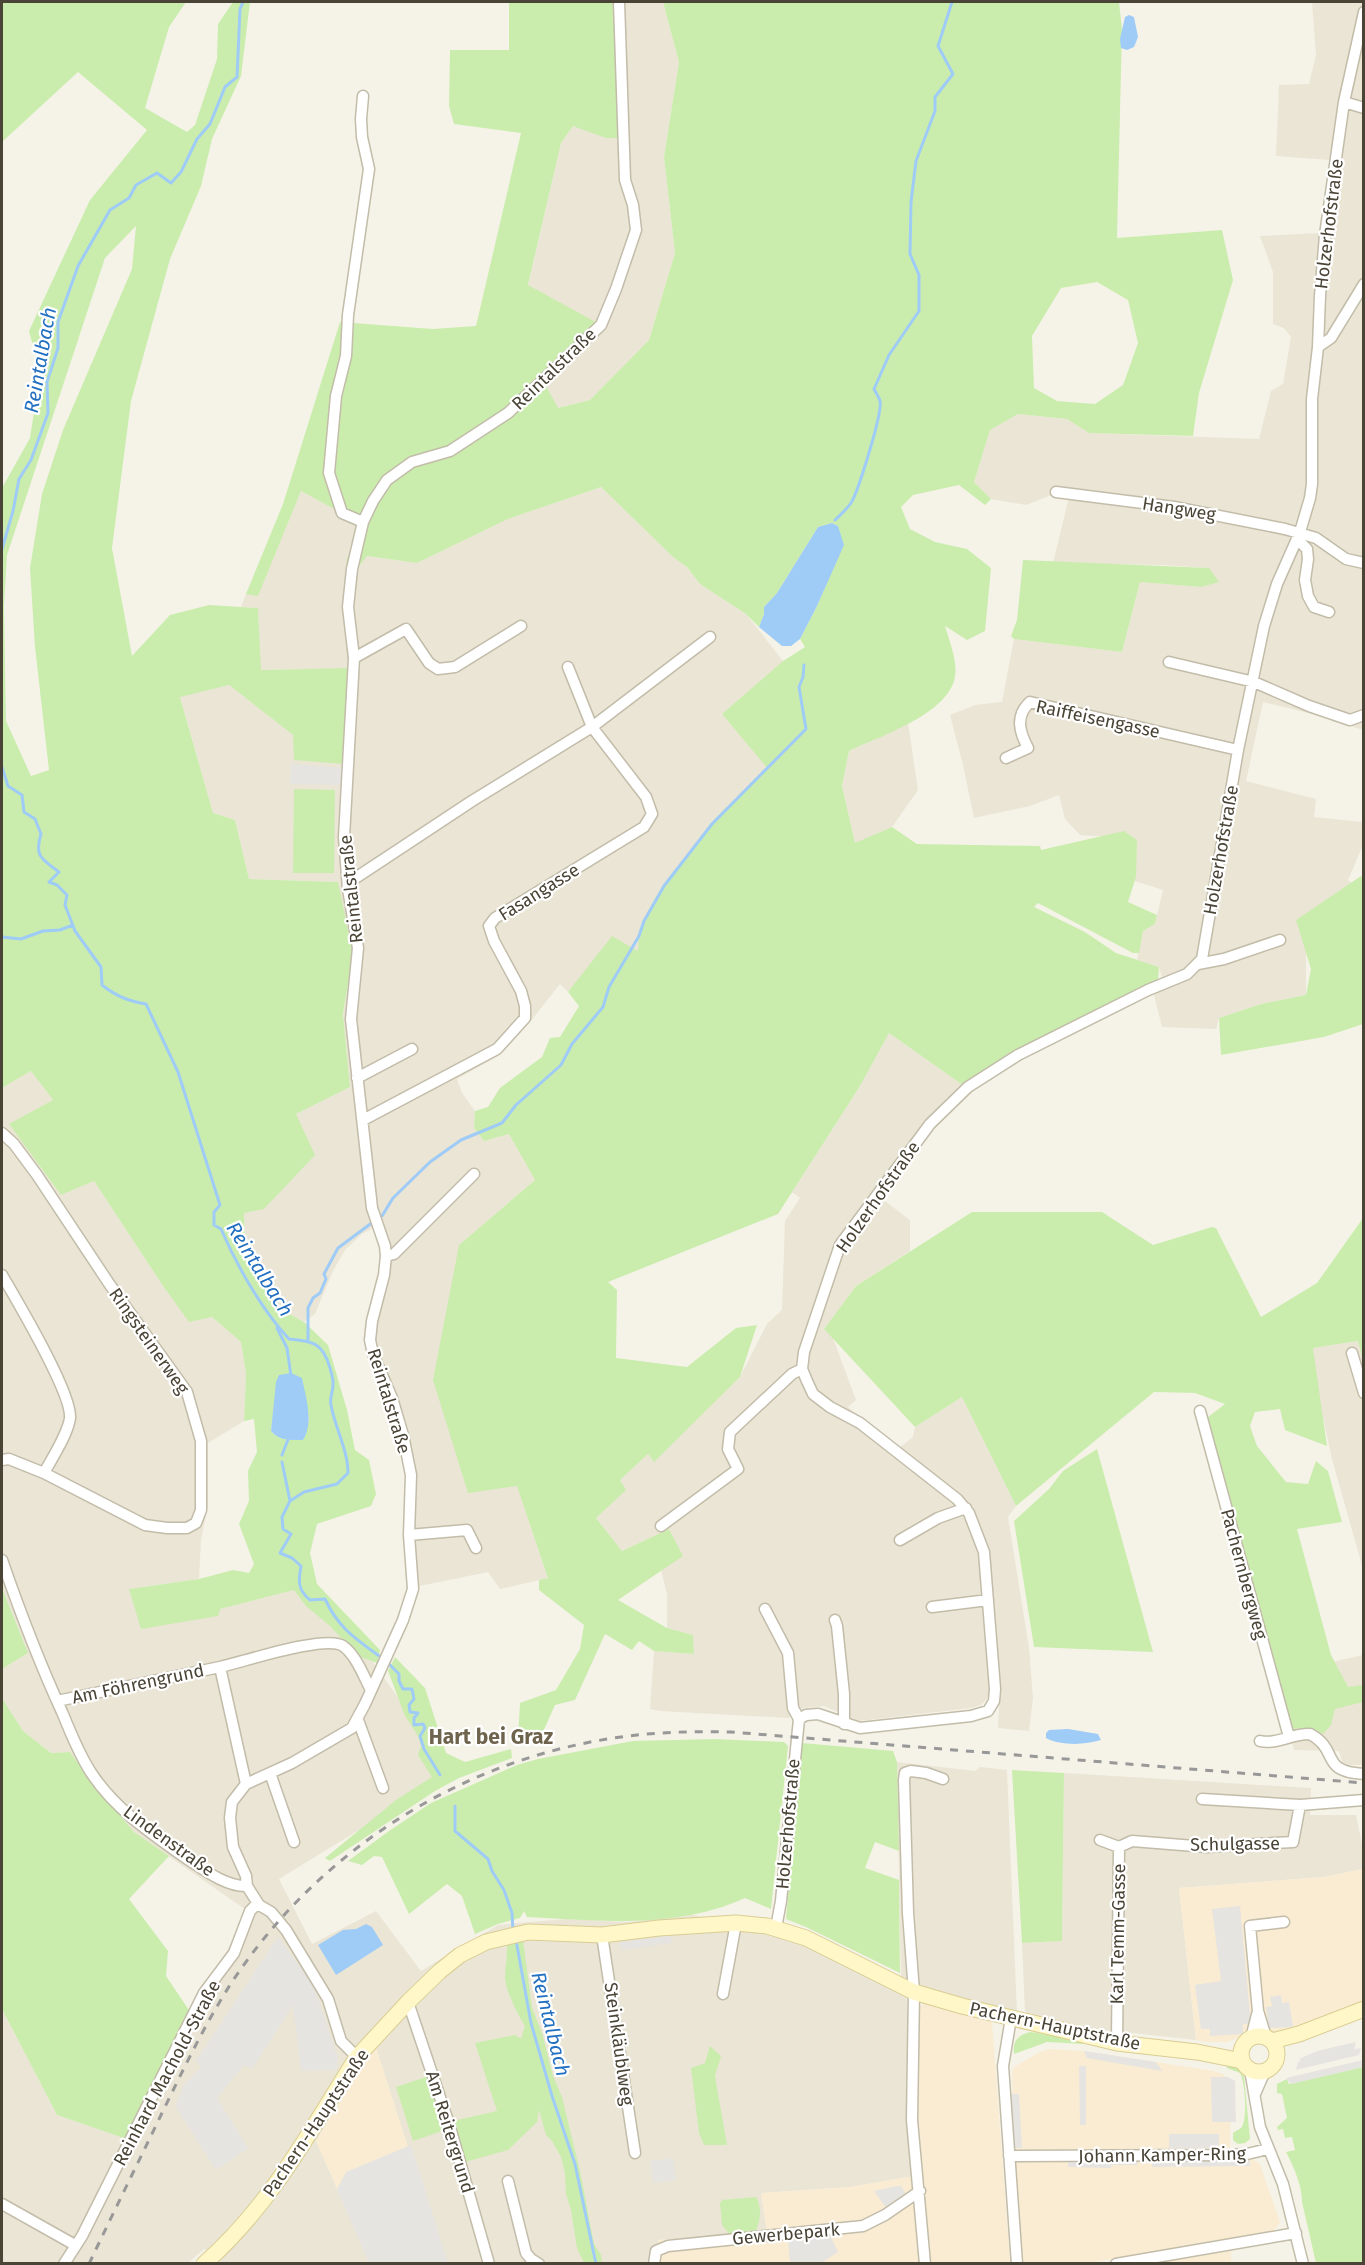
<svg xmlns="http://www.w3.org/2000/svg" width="1365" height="2265" font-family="'Fira Sans',sans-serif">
	<rect width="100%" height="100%" fill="#f5f3e8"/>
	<path fill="#eae5d5" d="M574,2H663L679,62L664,157L675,253L649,340L590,400L557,408L545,386L571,359L528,286L561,143L573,126Z
		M1312,2H1363V730L1313,714L1263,702L1246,781L1316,799L1314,817L1363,822V845L1348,880L1363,893V928L1306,954V995L1261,1004L1219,1018L1216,1029L1162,1027L1154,995L1165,987L1159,967L1137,960L1143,931L1155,924L1163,890L1132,880L1125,838L1080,835L1065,819L1059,795L1030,806L974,818L963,765L950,715L975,705L1002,702L1014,639L1122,652L1140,582L1201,587L1218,582L1209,568L1162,565L1053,563L1069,497L1052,495L1026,505L991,499L974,482L990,430L1018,414L1067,419L1089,433L1259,439L1271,391L1283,384L1291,337L1284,328L1273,324V272L1260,236L1320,233L1330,160L1276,156L1279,85L1309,84L1316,55Z
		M601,487L673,557L687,567L700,584L746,614L783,661L722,714L769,769L712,824L655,898L644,921L639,936V952L580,980L568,992L560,984L530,1022L498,1056L457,1079L462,1093L475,1111L474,1128L484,1141L509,1134L535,1180L459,1245L517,1485L548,1578L500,1589L488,1572L410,1588L407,1479L396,1424L366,1349V1323L381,1270L382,1254L373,1228L362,1234L345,1250L333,1271L315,1314L304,1322L280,1309L245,1244L244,1212L296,1114L350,1087L343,1014L351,970L338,882L249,879L235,820L213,813L180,696L229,685L293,735L306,669L260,670L258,608L241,607L246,594L258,595L301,491L360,523L367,556L417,563L508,519Z
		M908,723L918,790L892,827L855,844L842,786L849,751Z
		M889,1033L971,1091L933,1127L881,1198L910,1220V1251L856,1286L824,1329L833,1338L856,1400L848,1407L899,1448L913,1437L915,1427L962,1397L1016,1506L1008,1517L1029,1648L1033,1698L1029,1731L998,1728L1000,1691L990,1690L987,1699L981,1705L971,1708L859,1721L824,1706L803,1708L792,1713L789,1718L660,1711L650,1709L654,1651L694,1654L693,1635L667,1628V1594L661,1570L682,1556L669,1529L622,1551L596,1518L625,1490L620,1480L648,1454L653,1461L740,1377L767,1324L782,1310L785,1221L800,1198L792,1192L860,1086Z
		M31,1071L53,1100L10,1125L61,1195L94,1181L163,1286L189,1321L212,1317L241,1342L246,1373L244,1421L208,1443V1505L201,1540L199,1579L129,1589L220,1609L317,1584L452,1773L279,1879L312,1944L376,1911L421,1971L498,1925L566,1919L627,1922L694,1915L749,1931L799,1940L906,1993L915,2089L914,2176L850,2187L761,2193L767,2232L658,2240L661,2263H445L375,2045L316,2141L370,2263H221L215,2254L204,2249L188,2263H2V2009L57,2115L138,2143L246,1910L134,1832L88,1777L70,1752L51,1753L23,1731L2,1698V1669L28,1653L2,1588V1088Z
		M1359,1341L1363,1359V1569L1332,1459L1317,1390L1313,1348Z
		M1363,1655V1765H1343L1339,1751L1294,1750L1276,1675Z
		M897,1762L975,1771L980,1767L1007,1770L1017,2014L913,1986L901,1980Z
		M1064,1773L1311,1788L1310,1815H1356L1363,1849V1869L1324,1877L1179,1888L1196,2040L1096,2029L1029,2016L1025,2011L1022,1943L1062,1941Z"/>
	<path fill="#f9ecd2" d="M1363,1869V2003L1279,2034L1270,2032L1264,2024L1249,2026L1241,2036L1228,2042H1205L1196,2040L1179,1888L1324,1877Z
		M924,2003L992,2022L1010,2263H930L917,2097L918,2009Z
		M375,2044L445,2263H370L316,2141Z
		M1049,2049L1084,2051L1214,2071L1223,2074L1231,2082L1230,2148L1014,2150L1012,2071L1014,2067L1040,2052Z
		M1253,2159L1260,2164L1280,2222L1274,2231L1089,2263H1023L1015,2161Z
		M914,2176L925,2263H661L658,2240L767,2232L761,2193L850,2187Z
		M1231,2248V2263L1145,2264Z"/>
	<path fill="#caedad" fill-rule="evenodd" d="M2,2H186L169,27L145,108L187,132L195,125L217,59L218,24L233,2H250L241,76L212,139L201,186L170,259L131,401L112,548L132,656L170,615L209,605L258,608L261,670L349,668L344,764L294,760L293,735L229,685L180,697L213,813L235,820L249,879L338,882L353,953L343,1014L350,1087L296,1114L315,1155L264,1209L244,1213L245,1244L280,1309L304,1322L328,1345L347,1410L355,1450L369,1460L376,1494L371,1506L317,1524L310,1553L317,1584L380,1650L377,1663L358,1656L329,1625L306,1606L294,1590L220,1609L218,1616L141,1629L129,1589L199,1579L233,1570L249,1573L254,1564L239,1524L249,1501L248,1471L257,1452L254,1419L244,1421L246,1373L241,1342L212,1317L189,1322L163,1286L94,1181L61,1195L9,1124L53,1100L31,1071L2,1088V488L30,438L40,373L29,331L90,200L147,130L78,72L2,142ZM136,226L132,269L63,430L42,494L30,568L35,647L49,770L31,776L6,721L4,606L7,555L105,258ZM302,1379L309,1419L303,1440C291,1440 279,1441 271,1431L274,1410Z
		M509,2H619L623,72L618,138H606L573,126L561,143L528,285L601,325L546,386L558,408L590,400L649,340L675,253L664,157L679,62L663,2H1119L1122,29L1117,238L1222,230L1233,280L1199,393L1193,436L1089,433L1067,419L1018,414L990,430L974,482L991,499L985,505L959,485L913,495L901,507L910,529L935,542L967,549L991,568L985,631L967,640L945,626C950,643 959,664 954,681C943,716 880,736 849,751L842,786L855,843L892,827L917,844L1040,846L1041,850L1124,831L1137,840L1136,877L1128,902L1157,915L1155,924L1143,931L1139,953H1133L1038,903L1034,907L1085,932L1116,953L1159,967L1158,981L1005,1056L964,1086L889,1033L860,1086L778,1214L608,1282L617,1290L616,1358L687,1367L736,1328L757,1325L740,1377L654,1462L648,1454L620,1480L626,1490L596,1518L622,1551L669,1529L683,1556L618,1600L667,1628L693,1635L694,1654L654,1651L639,1641L632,1650L605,1634L575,1700L555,1705L542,1734L518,1738L520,1703L556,1690L580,1649L584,1625L539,1590V1580L548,1578L517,1486L468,1493L433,1380L459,1245L535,1180L509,1134L484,1141L474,1128L475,1111L488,1107L500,1088L542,1057L550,1038L560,1037L579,1006L568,992L612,936L638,951L639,936L644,921L655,898L712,824L768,769L722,714L783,661L805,647L800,639L817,606L843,545L838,526L832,523L818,527L777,593L764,607V614L759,627L746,614L700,584L687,567L673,557L601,487L508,519L417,563L367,556L360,565L346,562L360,523L301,491L258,596L246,594L283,504L340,322L433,329L476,326L521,133L454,124L449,106L450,50H509ZM1097,282L1128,300L1138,343L1123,385L1095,404L1057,401L1034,388L1032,336L1061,288Z
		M1023,560L1209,568L1219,582L1201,587L1140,582L1122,652L1014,639L1011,636L1017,620Z
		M294,789L335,790L334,873H293Z
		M1361,876L1364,879L1363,1024L1324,1037L1221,1055L1219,1018L1261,1004L1306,995L1311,969L1296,920Z
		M972,1212H1102L1153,1245L1212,1227L1216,1228L1261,1317L1317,1283L1363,1218V1360L1358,1341L1313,1348L1327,1446L1285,1430L1280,1409L1255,1412L1250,1426L1257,1446L1286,1482L1308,1484L1316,1461L1328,1471L1342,1522L1297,1529L1331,1655L1348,1687L1363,1685V1702L1335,1709L1331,1725L1323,1734L1310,1728L1289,1729L1208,1417L1225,1404L1195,1393L1154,1392L1016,1506L962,1397L915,1427L824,1329L856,1286Z
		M1097,1449L1153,1652L1034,1647L1014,1521L1049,1489L1063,1471Z
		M2,1588L28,1653L2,1669Z
		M395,1657L425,1688L446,1753L465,1762L511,1749L512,1758L459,1778L435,1791L330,1861L325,1858L396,1800L432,1777L418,1755L421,1746L418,1736L405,1716L388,1671Z
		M2,1698L23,1731L51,1753L70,1752L88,1777L134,1832L169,1856L129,1899L168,1951L166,1976L195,2019L138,2143L57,2115L2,2009Z
		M715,1739L784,1742L788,1746L771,1909L745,1898C677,1929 600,1921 527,1917L524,1911L520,1918L498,1924L475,1934L462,1896L447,1884L409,1914L382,1857L374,1856L362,1865L348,1861L389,1831L431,1803L517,1765L538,1759L633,1741Z
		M802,1743L893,1751L897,1762L899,1851L875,1842L865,1868L899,1880L900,1973L806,1927L786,1919Z
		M1012,1770L1064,1773L1062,1941L1022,1943Z
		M523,1940L532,2008L542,2033L553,2076L562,2097L580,2171L594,2244L601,2255L602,2263H584L577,2248L571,2210L566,2194L565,2173L561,2157L552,2141L546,2135L539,2110L537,2122L508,2150L465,2162L453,2121L497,2111L475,2043L515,2035L521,2039L525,2026C518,2015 505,1990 505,1977C505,1966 508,1955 507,1943Z
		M1031,2032L1083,2041V2044L1047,2042L1014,2054C1012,2041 1019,2034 1031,2032Z
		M710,2046L721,2056L715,2076L727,2145H704L699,2133L691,2068L705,2063Z
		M1228,2064L1237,2066L1244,2077L1250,2139L1245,2143L1238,2144L1233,2140V2133C1234,2132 1240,2129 1241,2128C1248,2121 1245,2081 1240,2073L1227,2068Z
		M1363,2067V2263H1316L1302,2202C1302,2186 1294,2167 1286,2152L1295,2150L1292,2137L1285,2138L1283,2129L1278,2130L1277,2127L1287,2118L1282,2094L1277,2093V2084L1287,2079L1289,2084Z
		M429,2076L447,2129L413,2141L396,2087Z
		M756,2197C762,2208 761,2221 755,2232L730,2235L722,2225L720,2203L722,2200Z"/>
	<path fill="#e6e4e0" d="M291,764L343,768V785L290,784Z
		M1240,1906L1251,2024H1243V2034L1210,2036V2029H1201L1195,1985L1221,1981L1212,1909Z
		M671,1935L672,1943L621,1950L620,1942Z
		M278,1937L306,1975L317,1995L338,2059L337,2070L301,2071L293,2005L252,2069L244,2065L217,2098L248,2148L216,2170L175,2106L184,2085L201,2067L196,2061Z
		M1281,1995L1282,2003L1289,2002L1293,2027L1269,2028L1266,2007L1272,2006L1270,1997Z
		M1356,2042L1354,2049L1361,2048L1359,2055L1296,2070L1298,2062L1301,2061L1299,2059L1317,2051Z
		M1084,2051L1156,2062L1162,2071L1087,2058Z
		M1363,2060V2067L1291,2084L1286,2078Z
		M1079,2066H1086V2125H1080Z
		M1211,2077H1228L1235,2081L1236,2122H1212Z
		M1011,2094H1019L1022,2148H1014Z
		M1169,2134H1219V2148H1169Z
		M411,2145L448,2263H369L337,2189L346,2172Z
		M673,2158L676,2180L653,2183L650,2161Z
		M1249,2159L1250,2166L1152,2167V2160Z
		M1138,2160L1137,2165H1111V2168L1068,2167V2161Z
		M897,2186H901L906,2194L886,2208L874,2191Z
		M830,2235L838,2252L821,2263H790L788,2239Z"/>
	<path fill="#9fcbf7" d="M1129,15L1134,17L1138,37L1134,47L1127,50L1121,48L1120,39L1125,17Z
		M832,523L838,526L844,545L817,606L800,639L791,646H782L759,627L764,614V607L777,593L818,527Z
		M291,1373L302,1378C306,1398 314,1423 303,1440C291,1440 279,1441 271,1431L276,1382L279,1375Z
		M1068,1729L1098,1734L1101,1740C1085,1745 1061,1746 1046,1738V1733L1049,1730Z
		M366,1924L372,1927L383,1945L336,1975L318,1945L343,1930L356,1929Z"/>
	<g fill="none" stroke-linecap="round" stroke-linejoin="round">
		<path stroke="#9fcbf7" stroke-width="3" d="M835,520C840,515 846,510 851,503C858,492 883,412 880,401C879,397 876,393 874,389L889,355L919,311V275L910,254L911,202L916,161L935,111V97L953,74L938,46L952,2
			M2,549L13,511L19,479L31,460L48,413L47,382L58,348V322L78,266L110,210L129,198L136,185L157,173L171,183L181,172L197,139L210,124L225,87L237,77L240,9L243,2
			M2,767L8,786L22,795L24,812L35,819L41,834C34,857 42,859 59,872L49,882L57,885L67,895L65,905L75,931L101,967L102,985C116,996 128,1001 146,1004L178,1072L220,1205L214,1212V1225L221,1229C237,1266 262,1310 289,1339C313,1341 323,1343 330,1368C331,1372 333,1378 333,1382C334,1390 329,1397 331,1405C335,1428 348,1450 348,1473L337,1484L304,1492L290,1501L282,1517L283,1529L291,1534L280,1553L292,1558L301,1566C298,1582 298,1590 310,1600L325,1599C339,1629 356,1639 382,1658
			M2,937L21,939L43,931L60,930L73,925
			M382,1216L393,1198L430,1162L461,1140L502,1123L516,1105L561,1065L572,1044L603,1007L609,987L639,936L644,921L664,886L712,824L806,729L799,687L803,677L804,665
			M277,1328L287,1348L291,1376
			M308,1340V1308L313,1298L320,1293L326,1279L324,1274L338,1248L373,1222
			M282,1455L289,1437
			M282,1462L290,1501
			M387,1662L399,1674V1681L403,1689H412L414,1699L409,1705L410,1712L418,1713L414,1718V1725L423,1724L425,1728L420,1736L424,1749L440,1775
			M455,1806V1831L488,1859L492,1871L504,1890L512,1913L513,1931
			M516,1940L531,2023L552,2096L575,2164L596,2264"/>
		<defs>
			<path id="street" d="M363,96L361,119L362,137L369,169L348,315L346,356L336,396L329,473L342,513L363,522
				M1344,102L1364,108
				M1318,347L1331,338L1364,284
				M1056,492L1174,507L1285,529L1316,538L1346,559L1364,563
				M1297,539L1307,549L1308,559L1305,580L1308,596L1314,607L1329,612
				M354,658L406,629L429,663L438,669L455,667L521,626
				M1169,662L1254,682L1309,706L1350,720L1364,715
				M1006,758L1028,748C1019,731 1015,716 1030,702L1238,750
				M347,878L357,877L472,801L592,727L710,637
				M1198,964L1224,959L1280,940
				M357,1078L412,1049
				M363,1120L497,1049L525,1018V1006L521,991L494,941L489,926L495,918L644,827L652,814L646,797L592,727L568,667
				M2,1133L14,1144L37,1175L110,1285L187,1392L201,1441V1510L196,1523L187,1528H167L145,1525L44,1473L9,1459L2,1460
				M386,1256L394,1254L474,1174
				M2,1275C17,1301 72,1393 70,1418C68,1434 52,1458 44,1473
				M1352,1353L1364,1393
				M1200,1411L1289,1737
				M661,1526L738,1469L728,1449L730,1432L792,1374L802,1369
				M409,1535L467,1530L476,1548
				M900,1540L938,1518L966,1508
				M2,1560C20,1612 39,1662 62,1712C71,1733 79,1755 92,1774C115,1809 152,1834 186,1858C203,1869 226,1887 247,1886
				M932,1607L988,1600
				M765,1609L788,1653L793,1708L799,1719
				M835,1620L837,1626L844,1694V1724
				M220,1667C243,1662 326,1634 343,1646C356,1655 364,1677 371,1690
				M57,1701L220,1667L246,1784
				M358,1720L383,1788
				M1260,1741C1277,1745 1293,1733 1310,1734C1341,1751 1318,1771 1364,1774
				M270,1773L294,1842
				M1202,1799L1300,1805L1364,1800
				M1100,1840L1119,1847
				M776,1928L781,1901L799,1719L806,1715L818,1714L860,1728L971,1716L988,1711L994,1701L995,1689L984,1552L969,1513L957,1499L860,1423L830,1407L813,1394L807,1381L802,1369L804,1352L840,1245L930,1124L968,1087L1018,1055L1148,990L1187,974L1202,959L1238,750L1264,626L1277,584L1300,532L1310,498L1312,484V399L1318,347L1320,296L1325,235L1344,102L1364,12
				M602,1935L635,2153
				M723,1994L736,1923
				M408,2002L450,2127L489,2264
				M1011,2018L1003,2066L1017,2264
				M1266,2037L1258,2011L1250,1926L1284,1922
				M1251,2038L1258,2011
				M1117,2043L1119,1847L1132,1841L1207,1847L1293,1842L1300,1805
				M357,2057L341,2041L328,1999L286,1930L271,1912L259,1905L247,1886L246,1876L233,1847L230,1818L232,1802L246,1784L292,1763L352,1728L365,1704L403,1620L413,1589L409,1535L411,1475L403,1435L392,1398L373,1354L370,1340L372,1321L384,1275L386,1256L385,1246L372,1208L351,1019L358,948L348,889L344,837L354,658L348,607L352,569L363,522L373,501L387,480L412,462L450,451L508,413L601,325L616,289L636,230L633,205L625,180L619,2
				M1250,2070L1260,2127L1283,2184L1303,2264
				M1255,2094L1265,2071
				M1009,2156L1227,2155L1247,2154L1268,2149
				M508,2181L526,2253L531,2259L539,2264
				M2,2204L75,2245
				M64,2264L82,2236L204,1993L234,1953L250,1911L256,1905H259
				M654,2264L656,2251L668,2246L863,2226L885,2215L920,2191
				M925,2264L912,2120L914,1992L908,1913L904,1780L905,1773L911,1771L926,1773L943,1779
				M1116,2264L1296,2233"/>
			<path id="secondary" d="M1241 2054a18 18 0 1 1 36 0a18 18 0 1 1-36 0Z
				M1272,2041L1299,2034L1364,2009
				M204,2264C271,2205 310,2131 357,2057L408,2002L440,1971L460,1955L486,1942L528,1932L602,1935L659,1928L736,1923L767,1926L806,1938L914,1992L962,2006L1117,2043L1197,2052L1242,2061"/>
		</defs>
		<use href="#street" stroke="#c2bca9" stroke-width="13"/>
		<use href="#secondary" stroke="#dacd93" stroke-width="17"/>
		<use href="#street" stroke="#fff" stroke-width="10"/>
		<use href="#secondary" stroke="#fff7c8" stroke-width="15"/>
		<path stroke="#989898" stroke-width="3" stroke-dasharray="8 8" stroke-linecap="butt" d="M89,2264C113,2213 138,2163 162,2113C183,2070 204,2026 230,1985C316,1853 458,1761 614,1738C653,1732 692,1731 731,1732L1364,1783"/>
	</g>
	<g text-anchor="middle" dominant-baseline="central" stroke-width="4.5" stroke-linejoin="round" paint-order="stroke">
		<g font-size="18" fill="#4a4436" stroke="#fff">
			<text transform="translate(1329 224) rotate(-83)">Holzerhofstraße</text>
			<text transform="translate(554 369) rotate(-44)">Reintalstraße</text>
			<text transform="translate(1179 509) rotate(9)">Hangweg</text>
			<text transform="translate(1098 719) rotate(12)">Raiffeisengasse</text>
			<text transform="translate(1221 850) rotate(-80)">Holzerhofstraße</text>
			<text transform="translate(351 889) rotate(-96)">Reintalstraße</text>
			<text transform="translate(539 892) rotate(-32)">Fasangasse</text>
			<text transform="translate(878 1197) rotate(-55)">Holzerhofstraße</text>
			<text transform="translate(149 1341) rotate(55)">Ringsteinerweg</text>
			<text transform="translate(389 1401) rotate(73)">Reintalstraße</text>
			<text transform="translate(1244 1574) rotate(75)">Pachernbergweg</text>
			<text transform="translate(138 1684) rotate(-12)">Am Föhrengrund</text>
			<text transform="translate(788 1824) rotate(-85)">Holzerhofstraße</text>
			<text transform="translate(169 1841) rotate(36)">Lindenstraße</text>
			<text transform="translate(1235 1844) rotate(-1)">Schulgasse</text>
			<text transform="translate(1118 1934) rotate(-89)">Karl Temm-Gasse</text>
			<text transform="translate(1055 2026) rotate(12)">Pachern-Hauptstraße</text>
			<text transform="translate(619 2044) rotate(82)">Steinkläublweg</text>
			<text transform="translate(167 2073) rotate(-62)">Reinhard Machold-Straße</text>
			<text transform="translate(316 2123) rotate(-56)">Pachern-Hauptstraße</text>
			<text transform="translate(450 2132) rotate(73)">Am Reitergrund</text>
			<text transform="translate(1162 2155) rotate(-1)">Johann Kamper-Ring</text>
			<text transform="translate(786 2234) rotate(-5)">Gewerbepark</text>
		</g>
		<g font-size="20" font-style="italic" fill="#2370c1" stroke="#fff">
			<text transform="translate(40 360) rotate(-80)">Reintalbach</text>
			<text transform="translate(260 1269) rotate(58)">Reintalbach</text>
			<text transform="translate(551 2024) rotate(76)">Reintalbach</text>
		</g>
		<g font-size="21" font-weight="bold" fill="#6e634c" stroke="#fff">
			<text x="491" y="1737">Hart bei Graz</text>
		</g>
	</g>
	<rect width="1365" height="2265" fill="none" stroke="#4a4436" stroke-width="6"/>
</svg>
